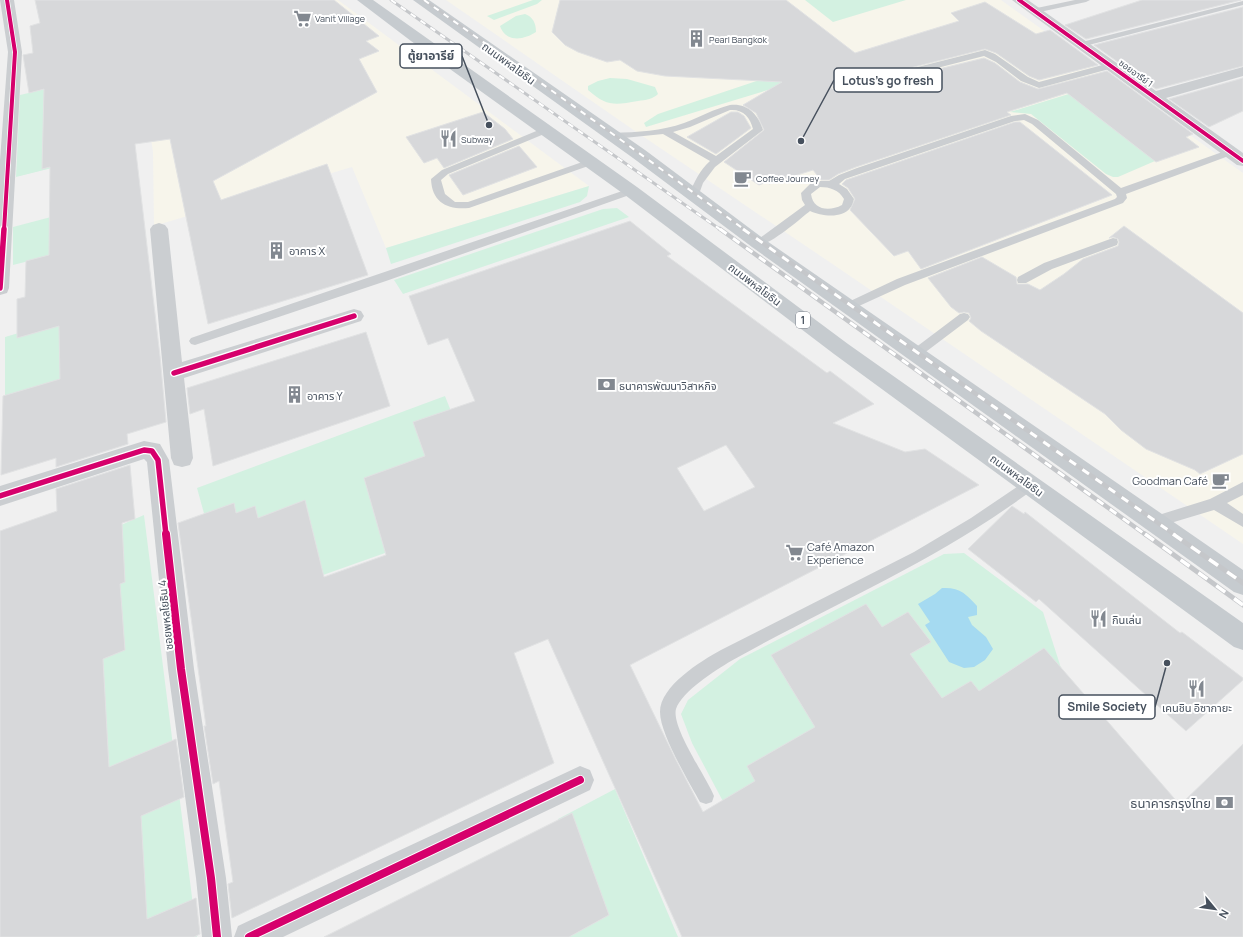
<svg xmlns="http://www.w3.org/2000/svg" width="1243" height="937" font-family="Manrope,'Noto Sans Thai',sans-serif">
	<rect width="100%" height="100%" fill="#f0f0f0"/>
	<path fill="#f7f5eb" d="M130,0H338L589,186L386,248L352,167L154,226L153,152Z
		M446,0H1001L1243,173V544L831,263L635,131Z"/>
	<path fill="#d3f1e1" d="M533,0H542L537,4L494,20L487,16Z
		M805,0H906L833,22Z
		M525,14C533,17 536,23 536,32C524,40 506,43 500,26L516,16Z
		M804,65L781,86L646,127L644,123L658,114Z
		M610,78L627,79L655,87L658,94C653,99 646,100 638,101C615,105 607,107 588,90V86L598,81Z
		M88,79L84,160L16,177L20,95Z
		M1114,80L1155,161L1118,177H1113L1106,174L1031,114L1010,112Z
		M589,186L587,196L580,202L391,264L386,248Z
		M617,208L629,217L403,294L394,280L603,209Z
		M51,217L53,255L13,265V227Z
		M63,320L67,384L5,404V337Z
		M445,396L492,515L230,608L197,488Z
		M144,515L197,937H75L105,532Z
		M964,553L1043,612L1061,668L726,807L692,743L681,714L688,700L740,659L944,554Z
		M615,789L678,937H542L591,913L558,819Z"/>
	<path fill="#a5daf1" d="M942,588C960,587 966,594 977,606V615L968,617L972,625L986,637L993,649L985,660L974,667L964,668L949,662L925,625L930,622L918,604L935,594Z"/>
	<path fill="#d7d8da" stroke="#e1e2e3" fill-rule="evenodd" d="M35,0H334L379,36L366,41L379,51L359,59L377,92L213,181L221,200L327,164L368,275L208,324L170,139L135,144L160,356L166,422L127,434L128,444L56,467V458L1,475L3,396L60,379L59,326L17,338V299L25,297L26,261L49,255L50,167L42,169L44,89L29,93L23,55L33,53L30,26L40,23Z
		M560,0H786L855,53L959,21L951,13L985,2L1036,34L1050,30L1098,65L1039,80L1029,76L996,53L985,49L898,71L836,83L831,86V88L836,91L898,79L984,58L995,63L1020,82L1038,89L1107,71L1193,134L1186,137L1199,147L1156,162L1067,93L1007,112L1011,115L856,167L838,174L829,180H821L813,170L769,184L767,182L759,185L724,162L764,130L756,113L743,105L782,82L665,76L637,71L620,60L607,62L578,52L565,45L552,32Z
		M1142,0H1241L1086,39L1065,25Z
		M1243,7V66L1156,89L1094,45Z
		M1243,78V111L1209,127L1169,99Z
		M483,112L505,129L513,139L444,168L437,158L424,163L406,137Z
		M731,112H738L744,116L751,128L716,154L687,137Z
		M1015,122H1020L1112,195L921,269L908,251L894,256L850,210L855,199L848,188L842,184L846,180Z
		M519,146L537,167L463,195L449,175Z
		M630,221L671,254L667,256L827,373L830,371L874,404L833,423L905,452L925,449L979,485L630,665L675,758L703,812L755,781L747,766L815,727L771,655L866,604L882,627L908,612L931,642L910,654L942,698L971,681L979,691L1044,648L1180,805L1243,744V937H682L548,639L514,653L554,763L232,918L228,884L233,882L219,781L213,784L204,726H206L178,523L234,503L236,513L255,506L258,518L305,500L324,577L386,555L364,478L425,456L413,422L475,401L448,338L428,345L409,296ZM726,445L755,487L704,511L677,468Z
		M1124,226L1243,313V454L1200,474L1195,470L1146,449L1121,430L1105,414L981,331L969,321L971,318L969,313L964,312L959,313L951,307L928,278L982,257L1016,277L1017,284H1028L1040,290L1064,274L1083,259L1118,246L1119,242L1118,239L1113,237L1109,238Z
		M366,332L390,406L213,466L204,409L190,414L187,388Z
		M130,465L135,519L122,523L125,582L120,584L125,650L103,659L109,767L176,739L184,797L141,816L147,919L196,898L200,934L194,937H0V531L57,511L56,489Z
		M1012,506L1024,514L1025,512L1180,633L1182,632L1243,678V680L1186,731L1039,599L1036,602L968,549Z
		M572,813L609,915L569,937H324Z"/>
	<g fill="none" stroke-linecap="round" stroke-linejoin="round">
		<path fill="#cbced1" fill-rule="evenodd" d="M1075,0H1090L1086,2L1035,13L1031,11L1032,9Z
			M1243,1V5L1081,47L1077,45L1078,43Z
			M985,50L995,54L1028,77L1039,82L1110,63L1114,66L1113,68L1039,88L1021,81L996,62L984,56L898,78L836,90L832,87L836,84L898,72Z
			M730,105C747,103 758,114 763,130L715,167L703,183L698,197L694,198L689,195C694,182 700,170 710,161L663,134L614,139L609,136L614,133C637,132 662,131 684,123C700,117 714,109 730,105ZM730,110C743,109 750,117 753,129L716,156L673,132L690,127Z
			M1025,114L1038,120L1121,188L1228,150H1234L1236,152L1234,154L1126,194L1127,198L1123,203L905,285L848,311L844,310L842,307L844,304L897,279L1115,199L1117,197L1116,194L1032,124L1024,120L1015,121L845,179L839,184L847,189L854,199C853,202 852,206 850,208C842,219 821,216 810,211C800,219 766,249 754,246L753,243L805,205L802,200L801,193L810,184L819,181H829L839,175L857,168L1011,116ZM820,187C830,187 839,190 844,199L842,205C829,212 813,210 811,194Z
			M546,127L549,128L551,130L549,132L448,174L441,180L445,194L455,202H468L588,160H594L596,162L594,164L469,208C448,210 432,203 431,179L442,170Z
			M631,188L635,189L636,191L635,193L386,281L195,345L191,344L189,341L191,338Z
			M1113,238L1117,239L1118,242L1117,245L1052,269L1026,283H1018L1017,280L1018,277L1044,263Z
			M964,313L968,314L970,317L968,320L919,357L915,359L911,357L909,354L911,351L960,314Z
			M1030,478L1035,480L1037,484L1035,488C939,560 835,603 731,661C716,670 682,691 676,709C671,727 707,778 714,796L712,802L706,804L700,802C689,782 660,734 660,712C660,686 701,661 721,650L914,552L971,518Z
			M1243,482V495L1227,503L1243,514V527L1214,510L1154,528L1149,526L1147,522L1149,518L1210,499Z"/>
		<path fill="#cbced1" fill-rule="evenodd" d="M0,0H14L22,52L9,288L7,293L0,295V160L8,52Z
			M1012,0H1028L1156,91L1243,67V76L1166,98L1243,153V166L1237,165Z
			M159,223L165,225L168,229L182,362L354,309L361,311L364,316L361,321L184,378L193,458L190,465L182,467L174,465L171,458L150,229L153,225Z
			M144,441L160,444L169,460L194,669L226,878L232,937H202L196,878L168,669L147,462L144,459L0,506V486Z
			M580,766L590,770L594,780L590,790L283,937H234L238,926Z"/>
		<path fill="#c6cbcf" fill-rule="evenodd" d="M357,0H373L637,187L848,344L1243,623V650L1234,647L834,354L625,195L411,41Z
			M413,0H429L645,150L764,239L1243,570V595L1234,592L752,247L633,158Z"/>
		<defs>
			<path id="rail-far2" d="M391,0L721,230
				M424,0L610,132L745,230"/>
			<path id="rail-far1" d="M720,229L1146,535
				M743,229L1175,535"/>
			<path id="rail" d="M1145,534L1243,605
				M1173,534L1243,583"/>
		</defs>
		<use href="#rail-far2" stroke="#c5c7ca" stroke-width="3"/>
		<use href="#rail-far1" stroke="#c5c7ca" stroke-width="4.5"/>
		<use href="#rail" stroke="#c5c7ca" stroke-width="5"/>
		<use href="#rail-far2" stroke="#fff" stroke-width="2" stroke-dasharray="6" stroke-linecap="butt"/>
		<use href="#rail-far1" stroke="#fff" stroke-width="3" stroke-dasharray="8" stroke-linecap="butt"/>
		<use href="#rail" stroke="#fff" stroke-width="3.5" stroke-dasharray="11" stroke-linecap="butt"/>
		<defs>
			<path id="cycleway-far2" d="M1019,0L1243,161
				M4,230L15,52L7,0"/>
			<path id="cycleway-far1" d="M0,288L4,229
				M174,373L354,316
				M0,496L144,450L152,451L158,460L166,535"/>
			<path id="cycleway" d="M166,534L181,669L211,878L217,937
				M249,937L580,780"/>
		</defs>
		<use href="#cycleway-far2" stroke="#fff" stroke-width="5.5"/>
		<use href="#cycleway-far1" stroke="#fff" stroke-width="8"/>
		<use href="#cycleway" stroke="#fff" stroke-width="10"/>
		<use href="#cycleway-far2" stroke="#d6006c" stroke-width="4"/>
		<use href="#cycleway-far1" stroke="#d6006c" stroke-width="5.5"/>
		<use href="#cycleway" stroke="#d6006c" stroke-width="8"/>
	</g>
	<defs>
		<symbol id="supermarket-bare" viewBox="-9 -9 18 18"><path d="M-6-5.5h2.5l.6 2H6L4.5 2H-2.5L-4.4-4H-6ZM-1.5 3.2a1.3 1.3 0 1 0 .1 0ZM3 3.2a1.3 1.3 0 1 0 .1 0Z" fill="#828890" stroke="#fff" stroke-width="2.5" paint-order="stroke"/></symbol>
		<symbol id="building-bare" viewBox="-9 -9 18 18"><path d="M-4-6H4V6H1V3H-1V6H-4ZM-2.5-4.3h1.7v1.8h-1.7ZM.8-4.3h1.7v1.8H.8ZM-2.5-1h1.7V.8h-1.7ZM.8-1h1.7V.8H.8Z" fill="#828890" stroke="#fff" stroke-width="2.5" paint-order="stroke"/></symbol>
		<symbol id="restaurant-bare" viewBox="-9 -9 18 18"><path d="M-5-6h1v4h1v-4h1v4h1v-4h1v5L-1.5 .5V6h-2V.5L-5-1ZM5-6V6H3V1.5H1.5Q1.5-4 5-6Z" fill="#828890" stroke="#fff" stroke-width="2.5" paint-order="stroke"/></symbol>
		<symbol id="cafe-bare" viewBox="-9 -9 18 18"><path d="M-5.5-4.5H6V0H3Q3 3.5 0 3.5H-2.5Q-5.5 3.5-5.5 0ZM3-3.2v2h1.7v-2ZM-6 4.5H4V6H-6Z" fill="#828890" stroke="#fff" stroke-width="2.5" paint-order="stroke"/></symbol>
		<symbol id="bank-bare" viewBox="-9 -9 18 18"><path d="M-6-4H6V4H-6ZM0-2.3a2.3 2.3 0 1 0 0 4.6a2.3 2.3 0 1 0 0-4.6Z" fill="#828890" stroke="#fff" stroke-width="2.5" paint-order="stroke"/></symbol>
	</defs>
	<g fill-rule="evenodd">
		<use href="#supermarket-bare" x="290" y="6" width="25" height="25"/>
		<use href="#building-bare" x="684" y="26" width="25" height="25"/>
		<use href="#restaurant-bare" x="436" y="126" width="25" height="25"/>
		<use href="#cafe-bare" x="730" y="166" width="25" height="25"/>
		<use href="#building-bare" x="264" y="238" width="25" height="25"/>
		<use href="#bank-bare" x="594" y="372" width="25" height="25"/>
		<use href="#building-bare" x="282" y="382" width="25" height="25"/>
		<use href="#cafe-bare" x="1208" y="468" width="25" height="25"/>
		<use href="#supermarket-bare" x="782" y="540" width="25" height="25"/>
		<use href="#restaurant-bare" x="1086" y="606" width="25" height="25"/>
		<use href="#restaurant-bare" x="1184" y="676" width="25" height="25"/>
		<use href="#bank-bare" x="1212" y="790" width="25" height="25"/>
	</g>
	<g text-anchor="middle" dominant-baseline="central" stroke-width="4" stroke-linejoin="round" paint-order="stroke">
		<g font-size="9" fill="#46505d" stroke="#fff" text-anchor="start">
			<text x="315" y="18">Vanit Village</text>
			<text x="709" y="39">Pearl Bangkok</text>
			<text x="461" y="139">Subway</text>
			<text x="756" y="178">Coffee Journey</text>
		</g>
		<g font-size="9" fill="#46505d" stroke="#fff">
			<text transform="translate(1136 73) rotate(36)">ซอยอารีย์ 1</text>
		</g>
		<rect fill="#fff" stroke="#7e848e" stroke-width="1" x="796" y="312" width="14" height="16" rx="3"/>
		<g font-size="10" font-weight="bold" fill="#46505d">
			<text x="803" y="320">1</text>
		</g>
		<g font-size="11" fill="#46505d" stroke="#fff">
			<text transform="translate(509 63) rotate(36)">ถนนพหลโยธิน</text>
			<text transform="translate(755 284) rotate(37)">ถนนพหลโยธิน</text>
			<text transform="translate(1017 475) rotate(36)">ถนนพหลโยธิน</text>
			<text transform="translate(165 615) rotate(-96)">ซอยพหลโยธิน 4</text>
		</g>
		<g font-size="11" fill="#46505d" stroke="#fff" text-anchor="start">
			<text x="289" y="250">อาคาร X</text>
			<text x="619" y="385">ธนาคารพัฒนาวิสาหกิจ</text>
			<text x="307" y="395">อาคาร Y</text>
			<text x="1208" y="480" text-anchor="end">Goodman Café</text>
			<text x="807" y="546">Café Amazon<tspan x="807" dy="13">Experience</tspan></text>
			<text x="1112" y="619">กินเล่น</text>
			<text x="1197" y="707" text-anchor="middle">เคนชิน อิซากายะ</text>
		</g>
		<g font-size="13" fill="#46505d" stroke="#fff" text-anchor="end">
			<text x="1211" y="803">ธนาคารกรุงไทย</text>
		</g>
	</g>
	<path fill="none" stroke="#46505d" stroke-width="1.5" d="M489 125L462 56M801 141L834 80M1167 663L1155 707"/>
	<g fill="#46505d" stroke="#fff" stroke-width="1.5">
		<circle cx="489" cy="125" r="4"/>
		<circle cx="801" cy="141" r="4"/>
		<circle cx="1167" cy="663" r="4"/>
	</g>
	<g fill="#fff" stroke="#46505d" stroke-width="1.5">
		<rect x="400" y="44" width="62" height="24" rx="4"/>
		<rect x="834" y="68" width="108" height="24" rx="4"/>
		<rect x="1059" y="695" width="96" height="24" rx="4"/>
	</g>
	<g font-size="12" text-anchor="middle" font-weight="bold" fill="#46505d">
		<text x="431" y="60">ตู้ยาอารีย์</text>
		<text x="888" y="85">Lotus's go fresh</text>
		<text x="1107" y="711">Smile Society</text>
	</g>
	<g transform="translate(1215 909) rotate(119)" stroke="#ffffff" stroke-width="3" paint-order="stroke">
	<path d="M0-3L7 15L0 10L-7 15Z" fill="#46505d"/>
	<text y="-6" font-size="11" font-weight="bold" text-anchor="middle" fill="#46505d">N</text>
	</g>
</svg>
